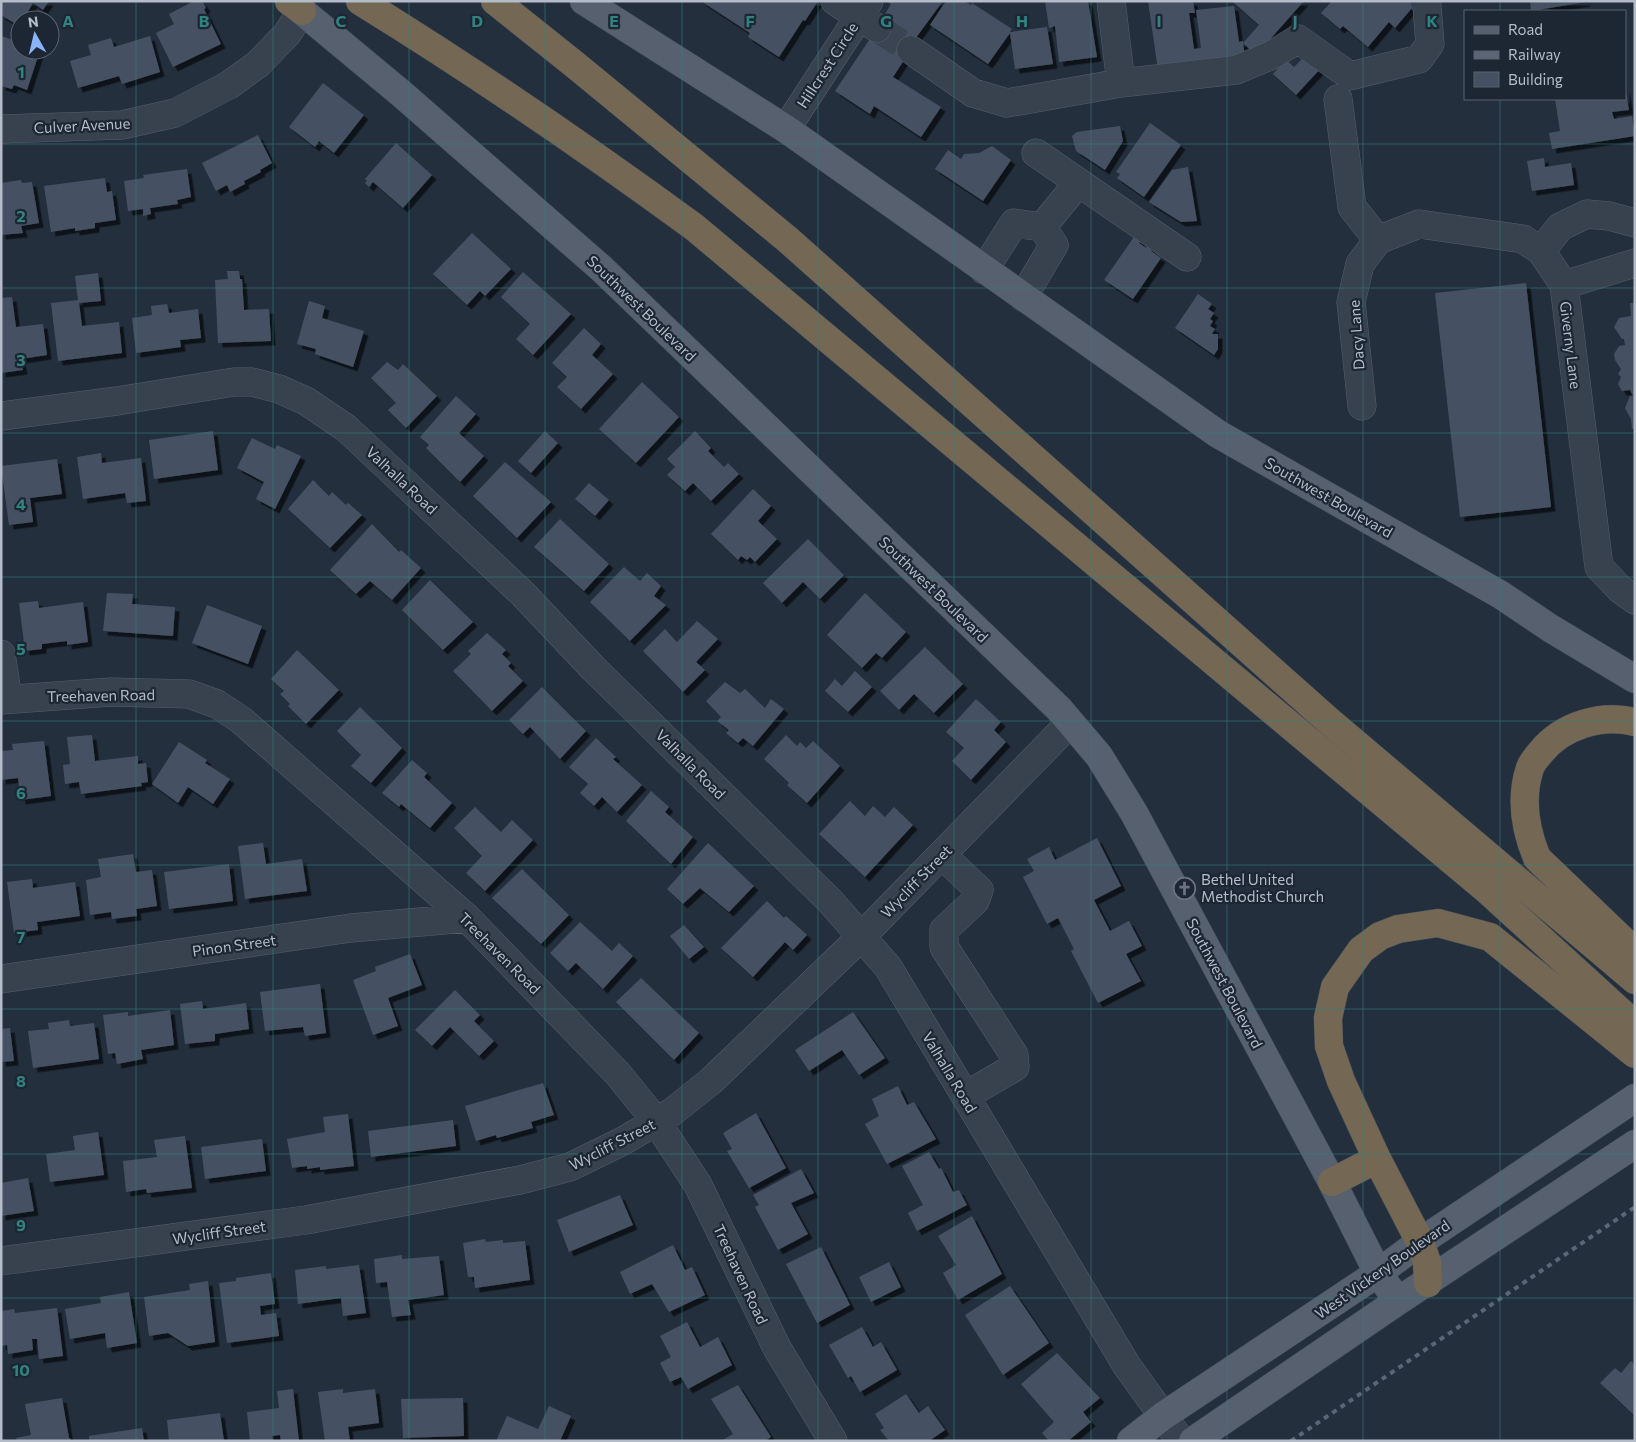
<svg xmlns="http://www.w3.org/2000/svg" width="1636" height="1442" font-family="Commissioner,sans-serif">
	<defs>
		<filter id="shadow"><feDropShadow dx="4.5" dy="4.5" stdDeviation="0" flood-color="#0009"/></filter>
	</defs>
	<rect width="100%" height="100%" fill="#242f3e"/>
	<path fill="#455162" filter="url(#shadow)" d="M1,1H49L43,10L33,3L23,20H20L19,26L1,15Z
		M194,1H202L206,8L204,9L221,44L173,67L156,33L174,24L169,14Z
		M701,1H818L805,21L803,20L779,57L748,37L750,33Z
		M890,1H943L915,39L917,40L893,77L941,107L921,137L874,106L870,114L835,91L886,15L885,14L891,4L889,3Z
		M946,1H964L971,5L972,3L1012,29L1010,32L1047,27L1053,64L1015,69L1010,33L988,64L930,25Z
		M1045,1H1088L1097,57L1059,62L1055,26L1049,28Z
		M1148,1H1193L1195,13H1189L1194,49L1201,48L1196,10L1234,6L1239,42L1243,41L1245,59L1158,70Z
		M1232,1H1304L1256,55L1243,43L1259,25Z
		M1332,1H1416L1417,2L1395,28L1389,22L1368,47L1343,26L1340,29L1321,13Z
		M1530,1H1586V2L1531,11Z
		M1,36L20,42V50H40L27,90L14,85L12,89L1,86Z
		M150,36L160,72L122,84L119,76L78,88L70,61L91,55L88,45L111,38L114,47Z
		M1307,54L1322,67L1296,95L1273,74L1286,60L1294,67Z
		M323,83L364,115L334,153L319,141L315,147L289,127Z
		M1625,87L1629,110L1612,112L1614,119L1632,116L1635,136L1552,149L1549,133L1560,131L1555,99H1625Z
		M1150,123L1181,145L1144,197L1117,178L1120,174L1116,172Z
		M1120,126L1123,141L1105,170L1076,151L1072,136L1077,132Z
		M258,135L272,163L260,170L261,172L244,181L245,184L230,192L227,185L216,191L202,163Z
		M396,143L432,175L403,208L373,182L369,187L365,183L367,181L365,179Z
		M992,146L1011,160L983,201L935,169L948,150L961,159L964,154L979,153Z
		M1544,158L1545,167L1571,163L1574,185L1532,191L1527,161Z
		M1188,167L1197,221L1181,222L1149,202L1172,170Z
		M187,169L191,197L177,200L178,204L150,208L151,214L143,216V209L128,211L124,181L144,178L143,175Z
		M105,178L107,192L112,191L116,220L95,223V228L75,231V228L51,232L44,186Z
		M21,180L22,183L32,182L39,223L21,226L23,233L1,235V183Z
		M472,233L511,269L485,296L480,291L467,305L433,274Z
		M1134,237L1141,241L1139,243L1146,248L1148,246L1152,249L1151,251L1161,258L1133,299L1104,280Z
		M227,271H239L240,279H242L244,310L269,309L271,341L218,343L215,280L228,279Z
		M523,272L571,314L533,355L516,339L530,324L501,297Z
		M98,273L101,301L79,303L82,326L119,322L122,353L58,361L51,303L78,300L75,276Z
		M1526,283L1551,507L1460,517L1435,293Z
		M1198,294L1212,304L1208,309L1214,313L1210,319L1213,321L1210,326L1215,329L1212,334H1218V349L1214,355L1175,328Z
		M12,297L16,327L43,324L47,355L21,359L23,370L1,373V298Z
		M309,301L325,306L322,318L364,331L353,367L315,354L316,349L297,344Z
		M1630,303H1635V429H1632L1631,419L1625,408L1630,396H1633L1630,390L1622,391L1618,384L1621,377L1618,374L1621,369L1615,360L1614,354L1619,346L1625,345L1624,339H1622L1614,327L1619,318L1631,316Z
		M167,304L169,313L198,309L201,338L180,340L181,347L136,353L132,318L152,315L151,306Z
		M584,328L601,344L592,355L613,374L581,409L557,387L567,377L552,363Z
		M387,362L398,370L403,364L437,396L406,428L388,410L396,403L371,378Z
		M642,382L679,417L636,463L599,429Z
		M456,396L476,414L459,433L484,456L460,482L426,448L429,445L420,437Z
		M213,431L218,470L154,479L149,440Z
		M545,431L558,443L531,473L518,461Z
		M695,431L711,448L708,451L724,467L728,463L739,474L711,501L693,483L685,491L667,475L675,467L667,459Z
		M252,438L275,449L277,445L301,456L275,509L256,499L264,482L237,468Z
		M101,453L102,463L141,458L146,501L127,503L125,493L83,499L77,457Z
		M57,459L62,494L30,498L33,522L9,525L1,466Z
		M505,462L551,502L517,538L473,496Z
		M313,480L329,496L332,492L346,505L348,503L362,515L330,548L288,509Z
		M589,483L609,500L595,516L575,499Z
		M753,489L771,506L758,521L777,539L755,562L750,557L747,560L741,556L738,560L711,534Z
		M560,519L609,564L584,591L534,547Z
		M372,524L399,552L401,550L421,568L392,600L370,581L356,594L330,570Z
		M808,539L844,575L820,599L803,582L782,603L763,583Z
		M624,567L640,581L647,573L661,586L654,596L666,605L630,641L590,602Z
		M430,580L473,622L443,650L402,610Z
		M107,593L133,594L132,604L175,607L173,636L103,631Z
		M865,593L906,632L882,658L876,653L862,668L827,635Z
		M38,601L39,608L83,602L88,642L67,645V641L42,644V649L25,651L19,603Z
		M207,605L262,626L248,664L192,643Z
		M697,621L718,639L696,662L705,670L683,692L643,651L665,629L677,642Z
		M487,633L506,650L502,654L511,663L508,666L523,681L492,711L453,671L471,654L468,651Z
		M925,647L963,684L934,713L914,694L899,710L880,691Z
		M297,650L339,690L306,724L288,706L290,704L280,694L284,691L271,679Z
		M855,671L872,687L848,712L825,691L835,679L842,686Z
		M725,682L740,693L745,689L765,708L771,699L784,709L753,746L743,738L738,743L726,733L729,730L717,721L721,717L706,701Z
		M542,687L586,731L560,759L530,727L523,734L509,720Z
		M976,699L1001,722L994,730L1006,742L971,780L952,761L964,748L946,732Z
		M360,707L402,748L371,783L351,766L361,755L337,731Z
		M92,735L95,761L138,756V764L146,763L148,782L141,783L142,786L81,794L79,782L65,784L63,765L70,764L67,737Z
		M786,735L797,746L800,742L806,748L813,741L840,766L807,803L787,785L789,783L764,759Z
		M596,738L616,757L613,759L642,785L617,812L602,797L594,806L580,793L588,784L569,767Z
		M44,741L51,796L21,800L18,778L1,780V751L13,750L12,744Z
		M179,742L207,760L205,763L230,779L213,804L188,787L178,803L152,784Z
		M412,760L427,773L424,777L452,803L430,828L401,804L399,807L382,793Z
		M651,791L669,807L665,812L693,837L671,864L626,821Z
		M850,801L865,816L873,806L885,817L894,807L913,825L865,877L819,834Z
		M475,807L501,832L512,820L533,840L485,891L466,873L482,856L454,828Z
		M1097,838L1121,886L1094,900L1110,931L1129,921L1142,946L1126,954L1141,981L1098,1003L1071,951L1074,949L1058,918L1047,924L1023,877L1034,871L1027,859L1049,847L1055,860Z
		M263,843L266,864L302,859L307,891L245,899L238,846Z
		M708,843L754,886L729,912L700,888L683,904L667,889Z
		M133,854L136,872L152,870L157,906L136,909L137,916L112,919L111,912L90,915L86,880L101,877L98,859Z
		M229,864L233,901L169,909L164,872Z
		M522,869L569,915L541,944L492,898Z
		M32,879L33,888L75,882L80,916L37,922L38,930L14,933L7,882Z
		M767,901L784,918L786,916L807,935L793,950L785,942L753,977L721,948Z
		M580,922L612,951L619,943L633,956L603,989L576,963L568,971L550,953Z
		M684,925L704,947L689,959L670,936Z
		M410,954L422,985L388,998L398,1026L373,1035L353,980L376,971L375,967Z
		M641,978L699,1033L674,1060L616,1002Z
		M320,984L326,1033L305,1036L303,1027L265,1031L260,992Z
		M455,990L480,1015L474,1021L494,1041L479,1056L450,1027L432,1046L415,1030Z
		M202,1001L203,1009L246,1003L249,1029L215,1034V1041L185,1044L180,1004Z
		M170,1010L174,1045L141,1050L143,1059L117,1064L115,1053L108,1054L103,1015L128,1012V1016Z
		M853,1012L885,1058L859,1075L842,1050L809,1071L795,1050Z
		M69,1020L70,1026L94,1023L99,1059L33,1068L28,1031L49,1029L48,1023Z
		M10,1028L14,1061L1,1062V1029Z
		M543,1083L554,1115L531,1122L533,1128L497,1138L496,1135L476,1141L465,1106Z
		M898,1086L907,1105L914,1102L936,1139L887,1164L865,1124L879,1116L872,1099Z
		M756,1113L786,1168L749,1188L727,1151L732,1149L723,1133Z
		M348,1114L354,1166L320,1170V1167L307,1169V1166L292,1168L287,1139L325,1132L323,1117Z
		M453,1120L456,1146L371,1157L368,1131Z
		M98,1132L104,1175L50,1182L46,1154L75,1150L73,1136Z
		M185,1136L192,1188L147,1193L146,1189L126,1192L123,1161L157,1157L154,1140Z
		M262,1139L266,1171L205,1179L201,1147Z
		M929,1152L939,1169L941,1168L953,1192L959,1190L967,1205L917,1231L908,1213L923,1205L902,1166Z
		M801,1169L814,1193L791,1203L808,1234L778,1250L755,1207L759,1205L753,1195Z
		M28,1178L34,1211L1,1216V1183Z
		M620,1195L633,1225L569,1252L557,1220Z
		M972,1216L1002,1274L958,1300L943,1273L956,1265L938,1236Z
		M485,1239L486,1242L503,1240V1243L525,1241L530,1280L475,1288L474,1277H468L463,1243Z
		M673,1245L685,1270L692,1267L705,1295L669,1312L652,1284L630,1294L620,1272Z
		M821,1247L850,1305L817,1323L786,1264Z
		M402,1255V1259L439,1256L444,1295L408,1300L411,1315L392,1317L387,1282L376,1283L374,1259Z
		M889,1262L901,1287L871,1302L859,1277Z
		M359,1265L366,1313L343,1316L341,1298L298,1304L295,1270L326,1266V1269Z
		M271,1273L275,1304L260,1306L261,1315L276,1313L279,1336L227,1343L219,1283L236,1281V1278Z
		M208,1281L215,1342L188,1346L168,1333L149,1336L144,1297L190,1290L189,1284Z
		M1010,1286L1049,1343L1003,1375L965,1315Z
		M129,1292L137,1343L107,1348L105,1333L70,1339L65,1309L101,1303L100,1297Z
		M57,1308L63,1356L39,1359L37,1339H32L33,1350L8,1354L7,1345L1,1346V1311L14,1309L15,1313Z
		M687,1322L700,1347L718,1337L732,1365L688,1389L681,1377L670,1382L660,1363L671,1357L660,1336Z
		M862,1327L873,1347L881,1342L897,1370L860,1392L851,1376L848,1378L829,1345Z
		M1057,1353L1100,1398L1083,1412L1091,1422L1068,1441H1049L1042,1433L1054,1422L1021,1384Z
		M1631,1361L1635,1365V1416L1600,1383L1615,1368L1621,1373Z
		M738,1385L771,1437L765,1441H721L733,1434L711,1399Z
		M293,1389L299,1441H281L280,1435L272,1436L273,1441H250L247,1412L279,1408L277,1391Z
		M343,1389V1393L375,1389L379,1423L348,1427L350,1441H325L318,1392Z
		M906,1394L919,1413L928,1406L945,1430L929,1441H889L880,1430L884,1428L875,1414Z
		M62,1398L69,1438H70L71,1441H17L16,1438L31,1435L25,1404Z
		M463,1398L464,1436L403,1438L401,1399Z
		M549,1406L571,1416L560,1441H496L507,1416L538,1429Z
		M220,1413L224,1441H169L167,1420Z
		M142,1428L144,1441H89V1436Z"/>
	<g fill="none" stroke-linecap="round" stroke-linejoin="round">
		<path stroke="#3a4453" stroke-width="28" stroke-dasharray="28 14" stroke-linecap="butt" d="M877,28L911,50"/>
		<defs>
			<path id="minor" d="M835,1L877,28
				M1111,1L1121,83L1236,70L1270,56L1298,39L1350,76L1419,59L1430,44L1427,6L1424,1
				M911,50L973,93L1007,103L1121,83
				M1338,99L1352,207L1378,240
				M1,129L122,125L175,113L229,85L258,64L287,34L302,11
				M786,129L869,1
				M1036,153L1187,257
				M1042,227L1078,183
				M1378,240L1419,224L1523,239L1541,251L1564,285L1599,567L1620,589L1635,600
				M1541,251L1560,227L1587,214L1609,216L1635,223
				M984,270L1014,223L1042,227L1054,245L1023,297
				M1564,285L1635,263
				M1362,406L1351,302L1360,264L1378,240
				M1,416L117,401L234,382H252L279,389L306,401L346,428L522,593L593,668L830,901L888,967L1127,1366L1181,1441
				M1,654L8,699
				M1,700L111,692L189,694L217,704L241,720L467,918L618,1074L656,1121L698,1185L777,1348L833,1441
				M942,855L979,890L975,901L944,930V947L1014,1055L1015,1067L965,1096
				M1,979L351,928L467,918
				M1,1261L306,1220L520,1180L570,1167L623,1141L672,1112L711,1081L861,937L1070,723"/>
			<path id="major" d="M584,1L786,129L1218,434L1501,595L1550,628L1635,679
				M302,11L403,95L602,269L1059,709L1099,756L1134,813L1332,1182L1378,1273L1398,1301
				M1131,1441L1163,1416L1378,1273L1420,1242L1635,1098
				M1193,1441L1398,1301L1635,1144"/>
			<path id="highway" d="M289,1L302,11
				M360,1C475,72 586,148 694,227L1487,890L1635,1025
				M495,1L574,64L787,239L1329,721L1635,980
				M1635,722C1601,714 1563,725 1541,752C1537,757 1532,762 1530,768C1520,798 1525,829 1537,858L1635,952
				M1332,1182L1377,1159
				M1428,1283L1427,1262L1420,1242L1377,1159L1341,1081L1329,1046L1328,1018L1335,987L1361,950L1380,936L1398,929L1438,923L1490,937L1635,1054"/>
		</defs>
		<use href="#minor" stroke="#565f6c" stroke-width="29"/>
		<use href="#major" stroke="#414a57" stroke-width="29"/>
		<use href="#highway" stroke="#434c59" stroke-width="29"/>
		<use href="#minor" stroke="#38414e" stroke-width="28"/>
		<use href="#major" stroke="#56606e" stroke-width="28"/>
		<use href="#highway" stroke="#746855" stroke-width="28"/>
		<path stroke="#5a6575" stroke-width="4" stroke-dasharray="5 5" stroke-linecap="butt" d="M1291,1441L1635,1207"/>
	</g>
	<path fill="none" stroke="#308480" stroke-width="1" stroke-opacity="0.55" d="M136,1V1441M273,1V1441M409,1V1441M545,1V1441M682,1V1441M818,1V1441M954,1V1441M1091,1V1441M1227,1V1441M1363,1V1441M1500,1V11M1500,99V1441M1,144H1635M1,288H1635M1,433H1635M1,577H1635M1,721H1635M1,865H1635M1,1009H1635M1,1154H1635M1,1298H1635"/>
	<defs>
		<symbol id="church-ring" viewBox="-11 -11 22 22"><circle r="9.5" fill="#1d2633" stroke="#6b7280" stroke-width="1.5"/><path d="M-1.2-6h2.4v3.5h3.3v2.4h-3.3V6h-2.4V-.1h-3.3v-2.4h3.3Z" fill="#6b7280"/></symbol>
	</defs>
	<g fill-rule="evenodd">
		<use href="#church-ring" x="1172" y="876" width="25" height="25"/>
	</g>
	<g text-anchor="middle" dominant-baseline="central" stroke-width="4.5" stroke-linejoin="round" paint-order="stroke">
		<g font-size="15" fill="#b4bcc9" stroke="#1d2633">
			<text transform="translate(827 65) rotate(-57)">Hillcrest Circle</text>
			<text transform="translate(82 125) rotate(-3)">Culver Avenue</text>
			<text transform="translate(642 308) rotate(44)">Southwest Boulevard</text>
			<text transform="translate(1356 335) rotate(-94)">Dacy Lane</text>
			<text transform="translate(1571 345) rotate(83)">Giverny Lane</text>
			<text transform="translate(402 480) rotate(43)">Valhalla Road</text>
			<text transform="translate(1329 497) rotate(30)">Southwest Boulevard</text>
			<text transform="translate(934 589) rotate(44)">Southwest Boulevard</text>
			<text transform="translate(101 695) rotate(-1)">Treehaven Road</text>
			<text transform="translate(691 764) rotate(45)">Valhalla Road</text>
			<text transform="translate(916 881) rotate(-46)">Wycliff Street</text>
			<text transform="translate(234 945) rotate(-8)">Pinon Street</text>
			<text transform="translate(500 953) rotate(45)">Treehaven Road</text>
			<text transform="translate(1225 983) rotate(62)">Southwest Boulevard</text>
			<text transform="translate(950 1072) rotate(59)">Valhalla Road</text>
			<text transform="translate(612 1144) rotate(-27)">Wycliff Street</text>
			<text transform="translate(219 1232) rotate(-8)">Wycliff Street</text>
			<text transform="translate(1382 1269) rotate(-35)">West Vickery Boulevard</text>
			<text transform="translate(741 1274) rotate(65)">Treehaven Road</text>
		</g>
		<g font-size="15" fill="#b4bcc9" stroke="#1d2633" text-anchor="start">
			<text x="1201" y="879">Bethel United<tspan x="1201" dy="17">Methodist Church</tspan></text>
		</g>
	</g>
	<g font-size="16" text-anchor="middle" font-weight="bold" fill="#308480" stroke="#1d2633" stroke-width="4.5" stroke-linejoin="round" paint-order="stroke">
		<text x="68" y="27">A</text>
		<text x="204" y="27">B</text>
		<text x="341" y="27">C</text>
		<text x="477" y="27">D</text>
		<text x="614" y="27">E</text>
		<text x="750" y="27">F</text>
		<text x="886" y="27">G</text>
		<text x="1022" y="27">H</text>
		<text x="1159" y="27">I</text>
		<text x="1295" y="27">J</text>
		<text x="1432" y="27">K</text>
		<text x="21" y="78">1</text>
		<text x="21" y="222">2</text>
		<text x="21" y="366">3</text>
		<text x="21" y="510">4</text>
		<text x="21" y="655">5</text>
		<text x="21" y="799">6</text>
		<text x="21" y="943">7</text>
		<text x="21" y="1087">8</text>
		<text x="21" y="1231">9</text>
		<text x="21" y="1376">10</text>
	</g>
	<rect width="1636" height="1442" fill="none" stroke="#b4bcc9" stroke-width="5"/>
	<rect x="1464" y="10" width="162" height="90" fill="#1d2633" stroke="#59626f"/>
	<rect x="1474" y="26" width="25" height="8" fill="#56606e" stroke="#59626f"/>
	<text x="1508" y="35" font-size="15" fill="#b4bcc9">Road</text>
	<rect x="1474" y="51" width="25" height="8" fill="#5a6575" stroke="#59626f"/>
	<text x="1508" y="60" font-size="15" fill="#b4bcc9">Railway</text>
	<rect x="1474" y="72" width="25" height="15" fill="#455162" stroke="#59626f"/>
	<text x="1508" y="85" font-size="15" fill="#b4bcc9">Building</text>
	<g transform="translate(35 35) rotate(352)"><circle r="24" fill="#1d2633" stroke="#59626f"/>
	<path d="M0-4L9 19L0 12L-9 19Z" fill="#8ab4f8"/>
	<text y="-8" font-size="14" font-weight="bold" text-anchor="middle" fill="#b4bcc9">N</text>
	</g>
</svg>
